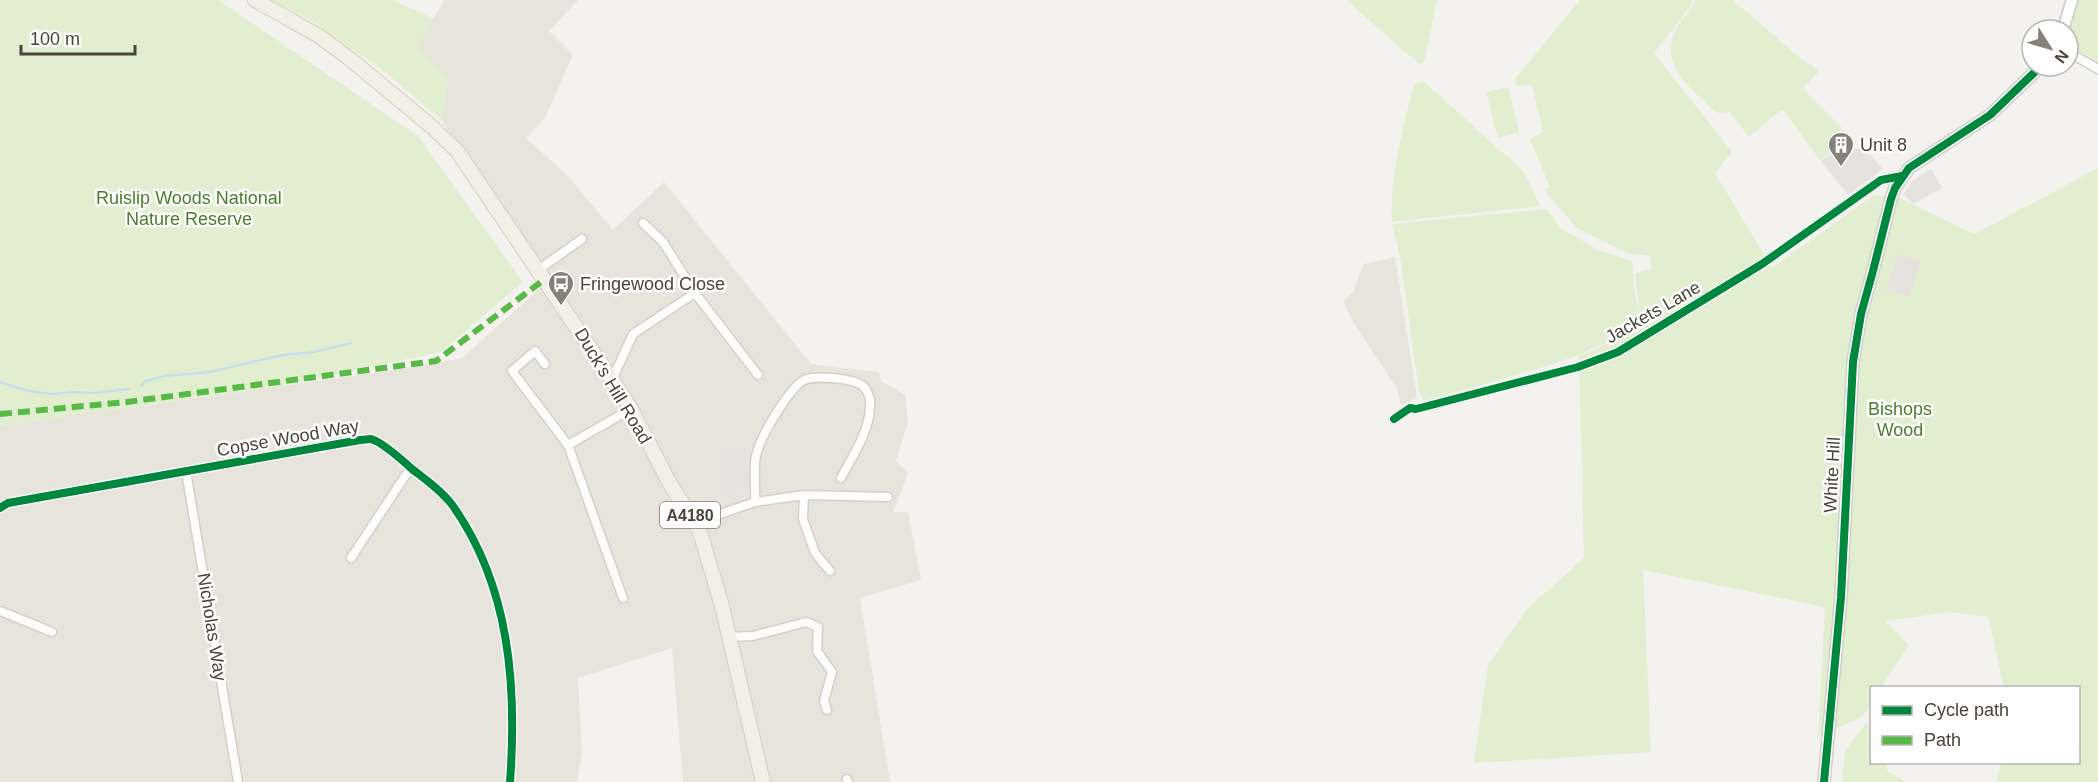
<svg xmlns="http://www.w3.org/2000/svg" width="2098" height="782" font-family="Arial,sans-serif">
	<rect width="100%" height="100%" fill="#f4f2ee"/>
	<path fill="#e7e4dc" d="M444,0H578L549,31L573,55L545,118L526,138L568,176L613,230L664,182L811,364L879,372L881,381L905,395L908,422L896,461L908,473L893,512H908L921,580L860,598L890,782H683L672,648L578,678L582,751L577,782H0V426L409,368L462,358L549,280L441,120L448,80L417,47Z
		M1395,257L1417,398L1401,405L1398,390L1353,322L1343,301L1353,292L1364,264Z"/>
	<path fill="#e6e2de" d="M1848,141L1856,150L1862,146L1883,169L1848,195L1821,161Z
		M1931,169L1942,188L1913,204L1903,194L1912,181Z"/>
	<path fill="#e1eecf" d="M0,0H218L418,136L523,282L441,352L271,388L0,426Z
		M271,0H393L434,19L417,47L448,80L441,120L386,73L314,22Z
		M1346,0H1437L1424,62L1419,64Z
		M1580,0H1692L1691,6L1654,53L1732,152L1715,173L1772,268L1874,195L1897,197L1975,234L2098,168V782H1996L2001,763L2078,762V688L2004,687L1988,617L1950,612L1885,621L1909,645L1881,687L1872,688L1871,703L1862,717L1818,736L1825,607L1643,570L1651,752L1474,763L1488,665L1527,609L1584,558L1579,356L1634,332L1639,327L1641,319L1640,318L1637,325L1632,330L1576,356L1534,370L1424,401L1419,391L1400,256L1392,224L1547,209L1560,228L1600,251L1632,261L1634,290L1640,313L1635,274L1652,268L1650,256L1627,253L1577,228L1544,190L1550,187L1530,139L1543,132L1532,85L1517,86L1515,79Z
		M1695,0H1733L1807,64H1811L1819,71L1803,89L1851,137L1820,160L1784,111L1781,110L1749,137L1730,112L1719,113L1714,111C1693,90 1659,66 1675,32C1679,22 1688,14 1694,5Z
		M2076,0H2098V62L2068,45V32Z
		M1424,82L1520,168L1527,178L1540,206L1392,222C1389,176 1403,129 1414,84Z
		M1508,87L1519,132L1498,138L1486,92Z
		M1867,722L1871,733L1872,762L1884,763L1888,771L1905,782H1842L1845,751Z"/>
	<path fill="#e6e3df" d="M1898,254L1921,261L1909,297L1886,289Z
		M752,449L750,462L751,479L747,486L725,492L719,455Z"/>
	<g fill="none" stroke-linecap="round" stroke-linejoin="round">
		<path stroke="#c0ddf1" stroke-width="2" d="M0,382L28,391L52,394L73,392L94,393L129,389
			M141,386L146,381L165,376L209,372L283,355L314,352L351,343"/>
		<defs>
			<path id="minor" d="M2068,52L2098,69
				M643,223L663,242L695,293L758,375
				M538,270L582,239
				M545,364L535,351L512,371L568,445L623,598
				M612,380L633,334L695,293
				M1394,419L1410,408L1416,409L1578,367L1618,352L1762,264L1881,180L1902,176
				M568,445L631,409
				M186,471L238,782
				M804,495L803,519L815,553L830,571
				M755,502C756,487 753,470 756,456C760,437 786,394 801,382C810,374 853,378 863,386C868,391 871,399 870,406C870,431 852,457 841,478
				M0,508L8,503L360,440L371,439L376,441C389,448 401,459 412,469C426,480 442,491 453,506C510,587 517,686 510,782
				M694,523L755,502L804,495L888,497
				M351,558L411,467
				M0,611L52,632
				M729,637L753,636L806,622L818,627L817,651L832,672L824,701L827,710
				M847,779L848,782"/>
			<path id="tertiary" d="M2063,30L2072,0
				M1824,782L1841,597L1853,362L1861,314L1873,271L1891,199L1895,188L1909,168L1990,115L2041,66"/>
			<path id="primary" d="M255,0L319,36L350,59L431,126L457,151L612,380L631,409L669,482L699,529L722,606L763,782"/>
		</defs>
		<use href="#minor" stroke="#d2d0cb" stroke-width="11"/>
		<use href="#tertiary" stroke="#d2d0cb" stroke-width="14"/>
		<use href="#primary" stroke="#d6cebb" stroke-width="16"/>
		<use href="#minor" stroke="#fdfdfc" stroke-width="8"/>
		<use href="#tertiary" stroke="#fdfdfc" stroke-width="10"/>
		<use href="#primary" stroke="#f2efe6" stroke-width="14"/>
		<path stroke="#58b947" stroke-width="6" stroke-dasharray="12 6" stroke-linecap="butt" d="M0,414L127,402L436,361L545,279"/>
		<defs>
			<path id="cycleway" d="M1394,419L1410,408L1416,409L1578,367L1618,352L1762,264L1881,180L1902,176
				M0,508L8,503L360,440L371,439L376,441C389,448 401,459 412,469C426,480 442,491 453,506C510,587 517,686 510,782
				M1824,782L1841,597L1853,362L1861,314L1873,271L1891,199L1895,188L1909,168L1990,115L2041,66"/>
		</defs>
		<use href="#cycleway" stroke="#fff" stroke-width="11"/>
		<use href="#cycleway" stroke="#00873e" stroke-width="8"/>
	</g>
	<defs>
		<symbol id="building-pin" viewBox="-11 -11 22 30"><path d="M0 17L-7.5 6A9.5 9.5 0 1 1 7.5 6Z" fill="#868178" stroke="#fff"/><path d="M-4-6H4V6H1V3H-1V6H-4ZM-2.5-4.3h1.7v1.8h-1.7ZM.8-4.3h1.7v1.8H.8ZM-2.5-1h1.7V.8h-1.7ZM.8-1h1.7V.8H.8Z" fill="#fff"/></symbol>
		<symbol id="bus-pin" viewBox="-11 -11 22 30"><path d="M0 17L-7.5 6A9.5 9.5 0 1 1 7.5 6Z" fill="#868178" stroke="#fff"/><path d="M-5-6H5V4H4V6H2V4H-2V6H-4V4H-5ZM-3.5-4V0h7V-4ZM-3.5 1.2v1.5H-2V1.2ZM2 1.2v1.5H3.5V1.2Z" fill="#fff"/></symbol>
	</defs>
	<g fill-rule="evenodd">
		<use href="#building-pin" x="1826" y="130" width="30" height="40"/>
		<use href="#bus-pin" x="546" y="269" width="30" height="40"/>
	</g>
	<g text-anchor="middle" dominant-baseline="central" stroke-width="5" stroke-linejoin="round" paint-order="stroke">
		<rect fill="#fff" stroke="#817c74" stroke-width="1.5" x="660" y="502" width="60" height="26" rx="4.5"/>
		<g font-size="16" font-weight="bold" fill="#4b4439">
			<text x="690" y="515">A4180</text>
		</g>
		<g font-size="18" fill="#4b4439" stroke="#fff" text-anchor="start">
			<text x="1860" y="145">Unit 8</text>
			<text x="580" y="284">Fringewood Close</text>
		</g>
		<g font-size="18" fill="#4a7f2a" stroke="#fff">
			<text x="189" y="198">Ruislip Woods National<tspan x="189" dy="21">Nature Reserve</tspan></text>
			<text x="1900" y="409">Bishops<tspan x="1900" dy="21">Wood</tspan></text>
		</g>
		<g font-size="18" fill="#4b4439" stroke="#fff">
			<text transform="translate(1653 312) rotate(-30)">Jackets Lane</text>
			<text transform="translate(613 386) rotate(59)">Duck's Hill Road</text>
			<text transform="translate(288 438) rotate(-10)">Copse Wood Way</text>
			<text transform="translate(1832 475) rotate(-87)">White Hill</text>
			<text transform="translate(212 627) rotate(81)">Nicholas Way</text>
		</g>
	</g>
	<rect x="1870" y="686" width="210" height="78" fill="#ffffff" stroke="#b7b4b0" stroke-width="1.5"/>
	<rect x="1882" y="706" width="30" height="9" fill="#00873e" stroke="#b7b4b0" stroke-width="1.5"/>
	<text x="1924" y="716" font-size="18" fill="#4b4439">Cycle path</text>
	<rect x="1882" y="736" width="30" height="9" fill="#58b947" stroke="#b7b4b0" stroke-width="1.5"/>
	<text x="1924" y="746" font-size="18" fill="#4b4439">Path</text>
	<g transform="translate(2050 48) rotate(127)"><circle r="28" fill="#ffffff" stroke="#b7b4b0" stroke-width="1.5"/>
	<path d="M0-4.5L10 22L0 15L-10 22Z" fill="#868178"/>
	<text y="-9" font-size="16" font-weight="bold" text-anchor="middle" fill="#4b4439">N</text>
	</g>
	<path d="M21 45v9h114v-9" fill="none" stroke="#4b4439" stroke-width="3"/>
	<text x="30" y="45" font-size="18" fill="#4b4439" stroke="#ffffff" stroke-width="4.5" paint-order="stroke">100 m</text>
</svg>
